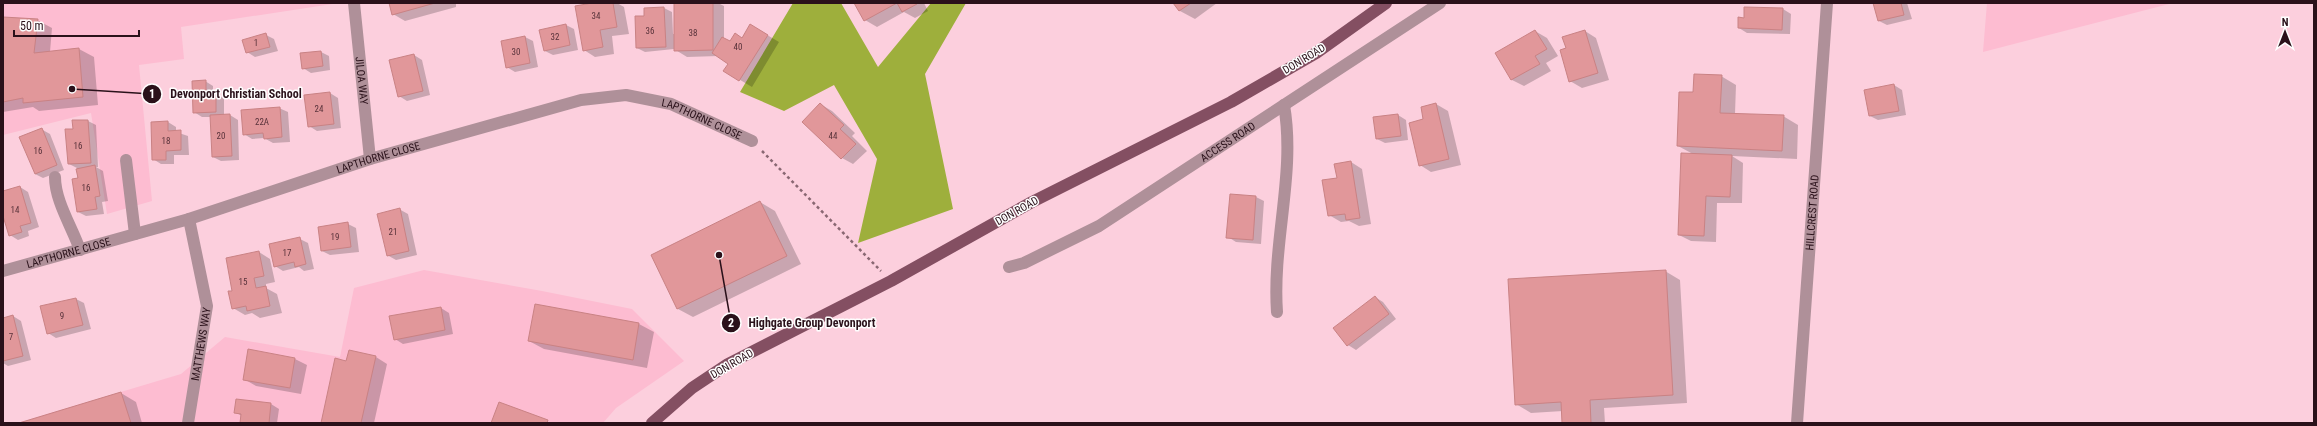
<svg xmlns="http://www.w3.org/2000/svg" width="2317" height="426" font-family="'Roboto Condensed',sans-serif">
	<rect width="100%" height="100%" fill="#fccfdd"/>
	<path fill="#fdbcd1" d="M3,3H339L181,27L184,59L139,65L152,201L107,214L91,113L3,135Z
		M1987,3H2173L1983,52Z
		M424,270L542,291L632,309L684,361L616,408L603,423H17L181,374L225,337L340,357L354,288Z"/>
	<path fill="#9eaf3c" d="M793,3H841L878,67L931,3H966L925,74L953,209L858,243L877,159L834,85L784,111L740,92Z"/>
	<path fill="#0003" d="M390,3H456V7L405,21L393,14Z
		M598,3H617L624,7L629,34L612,36L614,54L595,57L584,50Z
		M675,3H718L724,6V39L730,42L762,32L779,42L752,87L725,71L730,63L719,56L687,57L674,49L645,52L637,48L645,17L664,8L672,12L673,34H675Z
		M855,3H924L928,11L915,18L904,12L877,27L865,20Z
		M1174,3H1217L1195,19L1180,11Z
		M1874,3H1907L1912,19L1887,25L1879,21Z
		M1783,9L1791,14L1790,34L1747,33L1739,28Z
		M3,18L37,20L52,28L50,52L79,49L94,57L98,105L39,111L33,107L3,112Z
		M566,25L574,29L578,50L553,55L545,51Z
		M1535,31L1547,38L1558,56L1546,63L1551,71L1524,86L1512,80L1497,53Z
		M1585,31L1596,38L1609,80L1582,88L1570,81L1567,49Z
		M266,35L274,39L278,51L255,57L247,52Z
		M525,37L533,41L538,67L515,72L507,67Z
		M321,52L329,56L330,70L311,73L303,68Z
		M414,55L422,60L430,95L407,101L399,96Z
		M1721,76L1736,85L1735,114L1783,116L1798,125L1797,159L1732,156L1743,163L1742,203H1717L1716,242L1691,241L1679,235L1693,154L1678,146L1694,93Z
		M205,81L213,86V93L224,98V115H230L238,120L239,160L221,161L213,157L211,117H202L194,112Z
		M1894,85L1902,90L1906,115L1878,120L1870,116Z
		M330,93L338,98L341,128L317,131L309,126Z
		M820,104L832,111L855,133L852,136L867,151L853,164L842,158Z
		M1436,104L1448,111L1461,165L1431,172L1420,165L1425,120L1422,107Z
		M279,108L288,112L290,142L273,143L264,138L252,139L244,134Z
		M1398,115L1406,120L1408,140L1385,143L1377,139Z
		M88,121L96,125L98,167H96L103,171L108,201L102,202L104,214L86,216L78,212L77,168L69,164L74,130Z
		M168,122L176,127V132L188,136L189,155H174V164H161L153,159Z
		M41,129L50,134L64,170L43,178L35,174Z
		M1351,162L1362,169L1371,224L1359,226L1349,221L1341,222L1329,215L1338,179Z
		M20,187L28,192L39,227L28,231L29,236L18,240L10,235L3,208V192Z
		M1231,195L1256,197L1264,201L1261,244L1236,242L1228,237Z
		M760,202L775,211L801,264L693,317L678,309L652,255Z
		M399,209L408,214L417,255L396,260L387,255Z
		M348,224L356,228L359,252L330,255L322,251Z
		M300,239L308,243L314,269L304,271L299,267L283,271L275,266Z
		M259,252L270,259L275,282L266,284V288L277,294L282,313L260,318L252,313L245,315L233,308L234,291Z
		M1665,271L1680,280L1687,403L1604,408L1605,423H1563V411L1531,413L1516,404Z
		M1375,297L1383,302L1396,319L1356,350L1348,345L1335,329Z
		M76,299L84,303L91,329L56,338L48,333L42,307Z
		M536,306L639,324L654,332L647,368L544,349L529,341Z
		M441,308L449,313L453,334L403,344L395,339Z
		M13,316L21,321L31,360L8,366L3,363V319Z
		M249,350L295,359L307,365L301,394L256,386L244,379Z
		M376,357L387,364L374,423H322Z
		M121,393L136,402L142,423H22Z
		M271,404L279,409L277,423H241L242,416L235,412Z"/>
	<path fill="#e1979a" stroke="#c98284" d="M389,3H435L392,15Z
		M592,3H613L617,27L600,30L603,47L583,51L575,6Z
		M674,3H713V50L674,51Z
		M854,3H897L864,21Z
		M897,3H916L917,4L902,12Z
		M1173,3H1191L1179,11Z
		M1873,3H1901L1904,15L1878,21Z
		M664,7L666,47L636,48L635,16H644V8Z
		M1744,7L1783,8L1782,30L1738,28V17L1744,18Z
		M3,17L38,19L34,53L79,48L83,97L23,103V98L3,102Z
		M566,24L570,45L544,51L539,30Z
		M750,24L768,35L739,81L723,71L728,64L712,53L722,37L730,41L735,33L742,38Z
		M1535,30L1547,49L1535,56L1540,64L1511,80L1495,53Z
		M1585,30L1598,73L1569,82L1560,50L1566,48L1562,37Z
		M266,33L270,47L246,53L242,40Z
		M525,36L530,63L506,68L501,41Z
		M321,51L323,66L302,69L300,53Z
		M414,54L423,91L398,97L389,60Z
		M1694,74L1722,75L1720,113L1784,115L1782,151L1677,146L1679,92H1693Z
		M206,80V93L216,92V112L193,113L192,81Z
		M1894,84L1899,111L1869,116L1864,90Z
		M330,92L334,124L308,127L304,95Z
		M820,103L844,125L840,129L856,144L841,159L802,122Z
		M1436,103L1449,159L1419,166L1409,123L1423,119L1421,107Z
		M280,107L282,137L264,139L263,133L243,135L241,110Z
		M230,114L232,156L212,157L210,115Z
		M1398,114L1401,136L1376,139L1373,117Z
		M72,120H88L91,163L68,164L65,129H73Z
		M168,121V131L181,130V150L166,151V160H152L151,122Z
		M42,128L57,165L35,174L19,137Z
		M1681,153L1732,155L1730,197L1706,196L1704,236L1678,235Z
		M1351,161L1360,218L1346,220L1345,214L1328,216L1322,180L1337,178L1334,164Z
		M95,165L100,196L95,197L97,209L77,212L72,179L78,178L76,169Z
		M20,186L31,223L20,226L22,232L9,236L3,216V191Z
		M1230,194L1256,196L1253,240L1226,238Z
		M760,201L787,256L677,309L651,255Z
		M400,208L409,251L387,256L377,214Z
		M348,222L351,247L321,251L318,227Z
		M300,237L306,264L295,267L294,262L274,267L269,244Z
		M259,251L264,276L254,278L256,288L266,286L270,306L247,311L246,306L232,309L228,291H232L226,258Z
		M1666,270L1673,395L1590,400L1591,423H1562L1561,402L1515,405L1508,279Z
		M1375,296L1389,314L1347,346L1333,328Z
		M76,298L83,325L47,334L40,306Z
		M535,304L639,323L633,360L528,341Z
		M441,307L445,330L394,340L389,316Z
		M13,315L23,356L3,361V318Z
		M248,349L295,358L290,388L243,380Z
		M349,350L376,356L361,423H321L335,358L346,361Z
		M121,392L131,423H19Z
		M236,399L271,403L269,423H240L241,414L234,413Z
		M499,402L548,420L547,423H491Z"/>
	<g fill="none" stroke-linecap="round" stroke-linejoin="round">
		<path stroke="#896772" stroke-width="2.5" stroke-dasharray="3 3" stroke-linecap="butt" d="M762,151L881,271"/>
		<g stroke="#af9099" stroke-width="12">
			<path id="s1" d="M354,3L370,159"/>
			<path d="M126,160L135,234"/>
			<path d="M55,177C55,201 72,227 80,250"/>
			<path id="s2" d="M1009,267L1024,263L1099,226L1440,3"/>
			<path id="s3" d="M3,271L189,219L370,159L581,100L626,95L671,104L752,141"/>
			<path d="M1277,312C1272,242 1296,173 1284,105"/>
			<path id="s4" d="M188,423L207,306L189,219"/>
			<path id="s5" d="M1797,423L1827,3"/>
		</g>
		<path stroke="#844f62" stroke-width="12" d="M652,423L692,388L728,364L891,281L1032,202L1231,102L1316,53L1386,3"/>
	</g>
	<g text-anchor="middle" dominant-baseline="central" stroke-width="3" stroke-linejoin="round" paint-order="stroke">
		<g font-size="9" fill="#58323a">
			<text x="596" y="16">34</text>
			<text x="650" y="31">36</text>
			<text x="693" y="33">38</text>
			<text x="555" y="37">32</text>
			<text x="256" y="43">1</text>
			<text x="738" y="47">40</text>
			<text x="516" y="52">30</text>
			<text x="319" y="109">24</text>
			<text x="262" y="122">22A</text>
			<text x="221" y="136">20</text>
			<text x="833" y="136">44</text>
			<text x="166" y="141">18</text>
			<text x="78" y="146">16</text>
			<text x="38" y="151">16</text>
			<text x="86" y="188">16</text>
			<text x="15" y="210">14</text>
			<text x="393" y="232">21</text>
			<text x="335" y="237">19</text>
			<text x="287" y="253">17</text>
			<text x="243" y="282">15</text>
			<text x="62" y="316">9</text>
			<text x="11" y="337">7</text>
		</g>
		<g font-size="11" fill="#2a111a" stroke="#fefefe">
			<text transform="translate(1304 59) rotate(-31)">DON ROAD</text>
			<text stroke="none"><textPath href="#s1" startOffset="78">JILOA WAY</textPath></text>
			<text stroke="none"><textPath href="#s3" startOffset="728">LAPTHORNE CLOSE</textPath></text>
			<text stroke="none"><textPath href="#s2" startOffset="253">ACCESS ROAD</textPath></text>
			<text stroke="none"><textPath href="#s3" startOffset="392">LAPTHORNE CLOSE</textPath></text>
			<text transform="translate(1017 211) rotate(-29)">DON ROAD</text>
			<text stroke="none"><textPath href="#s5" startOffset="211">HILLCREST ROAD</textPath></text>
			<text stroke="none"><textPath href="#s3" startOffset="68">LAPTHORNE CLOSE</textPath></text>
			<text stroke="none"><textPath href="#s4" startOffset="80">MATTHEWS WAY</textPath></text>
			<text transform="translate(732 364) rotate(-30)">DON ROAD</text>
		</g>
	</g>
	<path fill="none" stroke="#2a111a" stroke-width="1.5" d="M72 89L152 94M719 255L731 323"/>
	<g fill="#2a111a" stroke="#fefefe" stroke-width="1.5">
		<circle cx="72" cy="89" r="4"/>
		<circle cx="719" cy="255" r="4"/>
		<circle cx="152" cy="94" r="10"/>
		<circle cx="731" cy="323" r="10"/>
	</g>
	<g font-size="12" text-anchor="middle" font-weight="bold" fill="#fff">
		<text x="152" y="98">1</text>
		<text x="731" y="327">2</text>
	</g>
	<g font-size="12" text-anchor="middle" font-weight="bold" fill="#2a111a" stroke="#fefefe" stroke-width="3" stroke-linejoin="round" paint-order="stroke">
		<text x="236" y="98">Devonport Christian School</text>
		<text x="812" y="327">Highgate Group Devonport</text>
	</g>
	<rect width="2317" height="426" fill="none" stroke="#2a111a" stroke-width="8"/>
	<g transform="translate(2285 32)" stroke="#fefefe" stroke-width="3" paint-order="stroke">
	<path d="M0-3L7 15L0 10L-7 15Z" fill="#2a111a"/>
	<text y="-6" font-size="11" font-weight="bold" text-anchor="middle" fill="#2a111a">N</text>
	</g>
	<path d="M14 30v6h125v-6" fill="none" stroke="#2a111a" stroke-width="2"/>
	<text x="20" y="30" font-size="12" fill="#2a111a" stroke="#fefefe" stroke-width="3" paint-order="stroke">50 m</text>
</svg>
